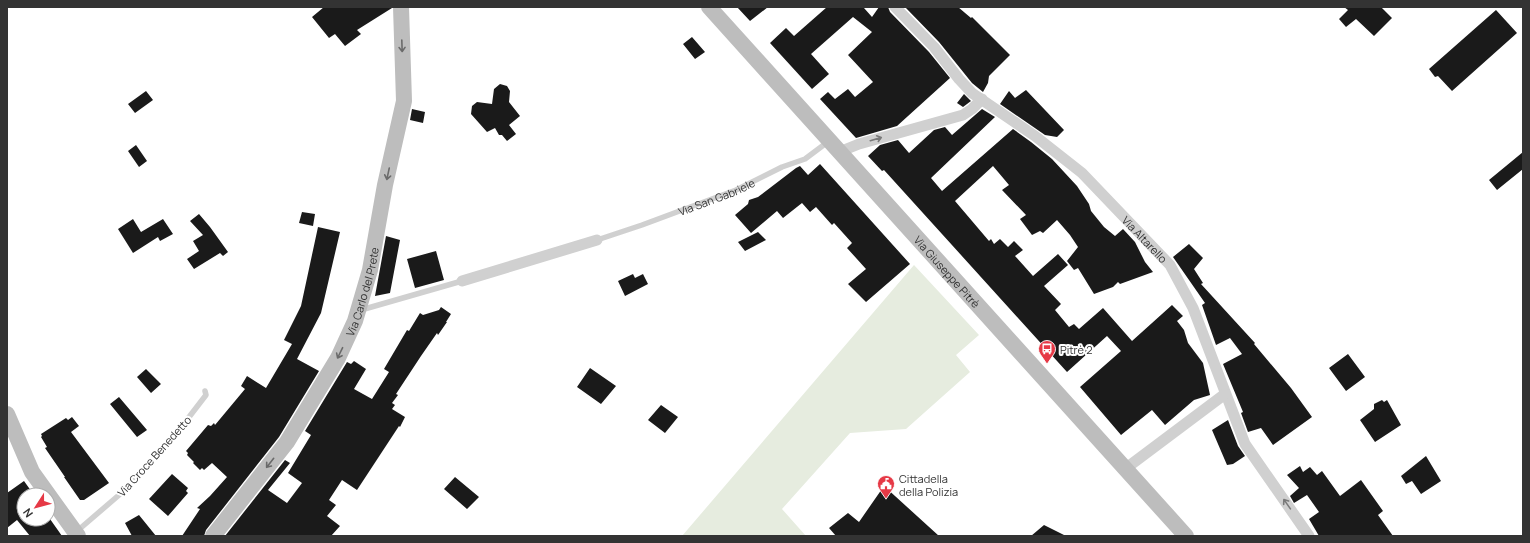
<svg xmlns="http://www.w3.org/2000/svg" width="1530" height="543" font-family="Manrope,sans-serif">
	<rect width="100%" height="100%" fill="#fff"/>
	<path fill="#e6ecdf" d="M914,265L979,335L956,355L970,372L906,429L850,433L782,509L806,536H682Z"/>
	<path fill="#1a1a1a" d="M324,7H392V8L357,30L361,34L345,46L335,34L329,38L312,17Z
		M737,7H768L750,21Z
		M827,7H865L864,8L872,17L879,7H888L890,12L929,52L950,78L897,126L856,138L820,99L828,92L835,99L848,89L855,97L873,82L848,55L872,32L853,17L811,54L829,74L812,89L770,43L786,28L794,36Z
		M905,7H958L971,18L972,17L1010,55L989,76L988,83L983,92L972,83L939,42Z
		M1344,7H1381L1392,18L1374,36L1356,19L1346,27L1339,19L1348,10Z
		M1496,10L1517,33L1452,91L1438,76L1435,77L1429,69Z
		M692,37L705,52L695,59L683,44Z
		M500,84L507,86L510,91L509,102L520,116L509,125L516,134L507,141L502,135H499L495,128L487,132L471,114L472,106L477,102L492,104L494,89Z
		M1026,90L1064,130L1057,137L1045,135L1000,104L1009,91L1015,98Z
		M146,91L153,100L135,113L128,104Z
		M964,94L971,101L963,107L957,103Z
		M412,109L425,112L423,123L410,120Z
		M982,109L995,117L931,178L942,191L1013,129L1031,142L1052,159L1077,186L1089,204L1091,211L1104,227L1115,236L1123,229L1135,242L1145,262L1153,272L1120,284L1118,282L1113,287L1094,294L1078,268L1074,270L1067,261L1078,247L1070,235L1057,220L1043,233L1040,231L1032,235L1020,219L1026,215L1002,190L1009,185L993,166L955,201L989,241L991,239L994,244L1000,239L1008,247L1014,241L1023,250L1015,256L1033,276L1058,254L1068,265L1044,286L1061,304L1055,310L1069,327L1074,324L1079,329L1103,308L1132,341L1172,305L1183,316L1177,321L1184,330L1188,343L1203,363L1210,395L1194,400L1165,425L1152,410L1121,435L1080,387L1121,351L1107,336L1067,372L884,170L882,171L868,156L880,145L898,140L909,153L934,130L945,127L952,135Z
		M136,145L147,161L139,167L128,151Z
		M1523,152V169L1497,190L1489,180Z
		M820,164L910,264L866,302L848,284L866,269L847,248L852,243L834,223L832,225L816,207L810,212L802,203L783,218L777,211L751,233L735,215L748,204L749,200L758,197L796,168L800,166L808,175Z
		M302,212L315,214L313,226L299,223Z
		M199,214L210,227L228,252L223,256L220,253L194,269L187,259L199,251L193,241L203,235L190,221Z
		M133,219L141,232L163,219L173,234L160,241L158,237L133,253L118,229Z
		M318,227L340,232L321,313L297,359L319,371L279,437L206,530L204,536H182L200,509L197,508L210,496L227,477L212,463L204,470L202,468L200,470L193,463L194,462L187,455L188,453L186,451L208,425L211,426L214,423L215,425L245,389L241,386L247,376L266,388L292,344L284,340L301,306Z
		M758,232L766,240L745,251L738,242Z
		M386,236L400,240L390,293L375,296Z
		M1189,244L1203,258L1194,269L1203,283L1201,284L1255,343L1254,344L1291,388L1312,417L1273,445L1261,428L1248,432L1241,413L1243,412L1223,364L1242,354L1230,338L1216,345L1202,305L1205,303L1173,257Z
		M436,251L444,280L415,288L407,259Z
		M633,274L635,278L643,274L648,284L625,296L618,281Z
		M441,307L451,314L446,322H447L438,335L437,333L421,356L396,394L398,395L392,403L395,405L392,409L405,417L400,427L399,426L357,490L342,480L329,500L336,505L327,516L340,526L331,536H225L285,460L290,463L268,490L287,503L302,483L288,473L311,435L305,431L347,362L351,364L354,361L366,369L354,389L372,399L389,372L384,369L407,330L409,331L420,313L423,315L439,310Z
		M1348,354L1365,377L1346,391L1329,368Z
		M590,368L616,386L601,404L577,387Z
		M146,369L161,384L151,393L137,377Z
		M119,397L147,430L137,437L110,404Z
		M1382,400L1384,402L1387,400L1401,425L1375,442L1360,420L1374,409V404Z
		M661,405L678,417L665,433L648,420Z
		M72,417L79,426L71,432L109,483L84,500H80L64,477H65L45,448L47,447L41,437L42,436L41,434L66,418L68,420Z
		M1228,420L1238,446L1245,456L1233,464L1227,465L1212,430Z
		M1426,456L1441,481L1421,494L1412,481L1406,484L1401,476Z
		M1300,466L1303,472L1310,467L1317,475L1322,471L1340,496L1361,480L1383,511L1378,515L1393,536H1319L1309,519L1319,512L1307,495L1294,503L1290,496L1299,488L1287,475Z
		M172,474L188,488L186,491L188,493L168,516L149,499Z
		M455,477L479,497L467,509L444,489Z
		M24,481L34,495H24V519H50L62,536H30L17,520L7,528V493Z
		M884,486L939,536H836L829,528L848,513L859,522Z
		M139,515L156,536H132L125,523Z
		M1044,525L1066,536H1031Z"/>
	<g fill="none" stroke-linecap="round" stroke-linejoin="round">
		<g stroke="#d0d0d0" stroke-width="5.5">
			<path id="s1" d="M597,240L642,225L736,190L782,167L805,159L829,141"/>
			<path d="M361,310L462,281"/>
			<path d="M76,532L126,489L176,434L206,395L205,391"/>
		</g>
		<g stroke="#d0d0d0" stroke-width="11">
			<path id="s2" d="M895,7L934,47L959,79L972,93L1035,136L1082,173L1170,265L1193,308L1245,444L1309,536"/>
			<path d="M839,152L859,144L963,115L972,109L982,99"/>
			<path d="M462,281L597,240"/>
			<path d="M1125,469L1225,394"/>
		</g>
		<g stroke="#bdbdbd" stroke-width="16">
			<path id="s3" d="M709,7L1186,536"/>
			<path d="M7,414L32,472L78,536"/>
			<path id="s4" d="M213,536L287,442L338,358L355,321L370,270L385,185L404,101L401,7"/>
		</g>
	</g>
	<defs><path id="oneway-shaft" d="M-6 0H5M1.5-3L5.5 0L1.5 3" fill="none" stroke-width="1.6" stroke-linecap="round" stroke-linejoin="round"/></defs>
	<g stroke="#6a6a6a">
		<use href="#oneway-shaft" transform="translate(402 46) rotate(88)"/>
		<use href="#oneway-shaft" transform="translate(388 174) rotate(102)"/>
		<use href="#oneway-shaft" transform="translate(340 353) rotate(116)"/>
		<use href="#oneway-shaft" transform="translate(270 463) rotate(128)"/>
	</g>
	<g stroke="#7a7a7a">
		<use href="#oneway-shaft" transform="translate(876 139) rotate(-16)"/>
		<use href="#oneway-shaft" transform="translate(1287 504) rotate(-125)"/>
	</g>
	<defs>
		<symbol id="bus-pin" viewBox="-11 -11 22 30"><path d="M0 17L-7.5 6A9.5 9.5 0 1 1 7.5 6Z" fill="#e63946" stroke="#fff"/><path d="M-5-6H5V4H4V6H2V4H-2V6H-4V4H-5ZM-3.5-4V0h7V-4ZM-3.5 1.2v1.5H-2V1.2ZM2 1.2v1.5H3.5V1.2Z" fill="#fff"/></symbol>
		<symbol id="civic-pin" viewBox="-11 -11 22 30"><path d="M0 17L-7.5 6A9.5 9.5 0 1 1 7.5 6Z" fill="#e63946" stroke="#fff"/><path d="M-.6-6.5H3V-4.5H.6V-3L4-1V1h2V6H-6V1h2V-1L-.6-3ZM-1.2 2.5V6h2.4V2.5Z" fill="#fff"/></symbol>
	</defs>
	<g fill-rule="evenodd">
		<use href="#bus-pin" x="1037" y="339" width="20" height="27"/>
		<use href="#civic-pin" x="876" y="474" width="20" height="27"/>
	</g>
	<g text-anchor="middle" dominant-baseline="central" stroke-width="4" stroke-linejoin="round" paint-order="stroke">
		<g font-size="11" fill="#333" stroke="#fff">
			<text stroke="none"><textPath href="#s1" startOffset="127">Via San Gabriele</textPath></text>
			<text stroke="none"><textPath href="#s2" startOffset="343">Via Altarello</textPath></text>
			<text stroke="none"><textPath href="#s3" startOffset="356">Via Giuseppe Pitrè</textPath></text>
			<text stroke="none"><textPath href="#s4" startOffset="289">Via Carlo del Prete</textPath></text>
			<text transform="translate(154 456) rotate(-48)">Via Croce Benedetto</text>
		</g>
		<g font-size="11" fill="#333" stroke="#fff" text-anchor="start">
			<text x="1060" y="349">Pitrè 2</text>
			<text x="899" y="478">Cittadella<tspan x="899" dy="13">della Polizia</tspan></text>
		</g>
	</g>
	<rect width="1530" height="543" fill="none" stroke="#333333" stroke-width="16"/>
	<g transform="translate(36 507) rotate(234)"><circle r="19" fill="#ffffff" stroke="#adadad"/>
	<path d="M0-3L7 15L0 10L-7 15Z" fill="#e63946"/>
	<text y="-6" font-size="11" font-weight="bold" text-anchor="middle" fill="#333333">N</text>
	</g>
</svg>
